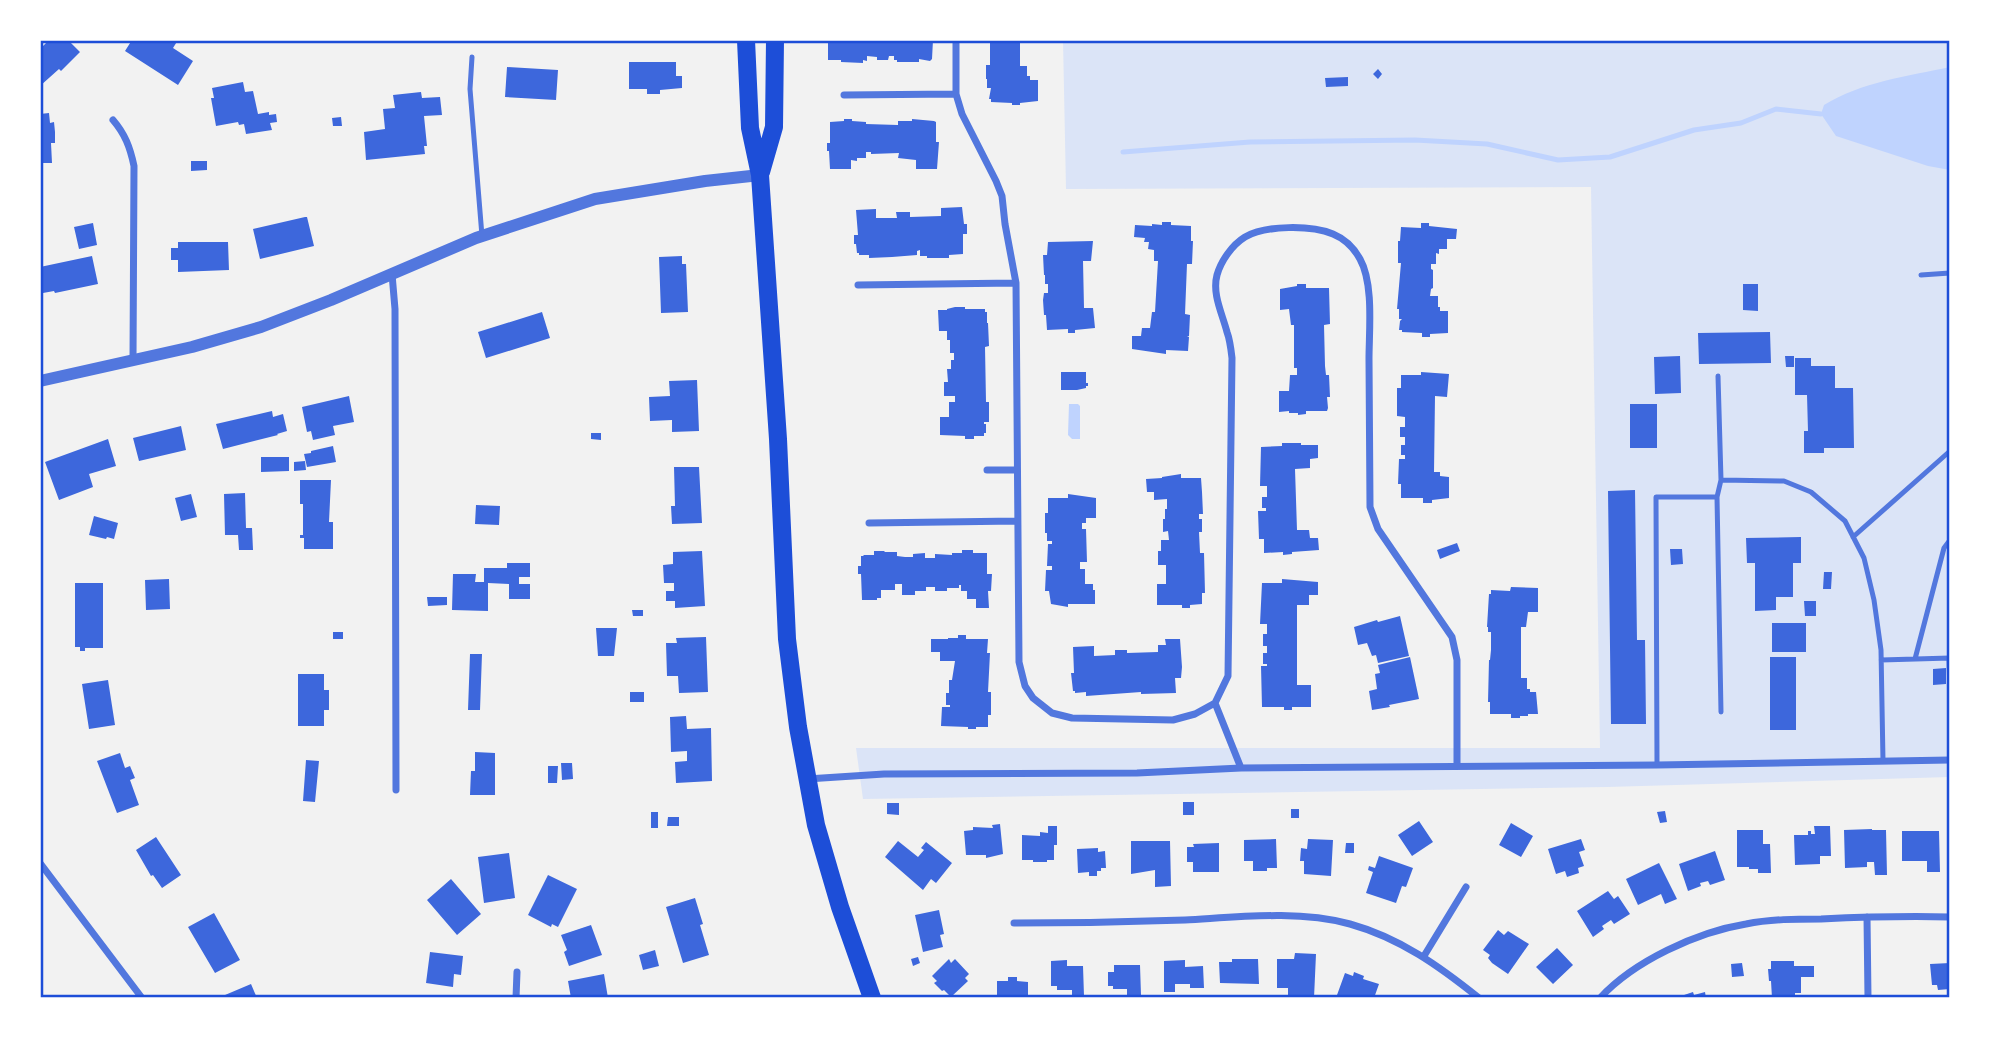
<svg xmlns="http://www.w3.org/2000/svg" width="1990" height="1038" font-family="Figtree,sans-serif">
	<rect width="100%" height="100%" fill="#f2f2f2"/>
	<path fill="#dbe4f7" d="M1063,40H1950V777L1607,787L863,799L856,748H1600L1591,187L1066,189Z"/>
	<path fill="#bfd3fe" d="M1950,67V170L1928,166L1836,136L1821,114L1824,105C1861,82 1908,76 1950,67Z
		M1069,404H1078L1080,406V439H1072L1068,435Z"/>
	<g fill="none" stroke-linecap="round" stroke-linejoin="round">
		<path stroke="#bfd3fe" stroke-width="5" d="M1123,152L1250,142L1415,140L1487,144L1558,160L1610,157L1694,130L1741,123L1776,109L1821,114"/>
	</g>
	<path fill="#3d67dc" d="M49,40H68L80,52L61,71L59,69L40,86V49Z
		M132,40H178L173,48L193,61L178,85L125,51Z
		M828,40H933L932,59L930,61L919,59V62H897V60H894V56H889L888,60H877V57L867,56V61L863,60V63L841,62V60H828Z
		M990,40H1020V66H1027V76H1030V80H1038V101L1020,103V105H1012V103L991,102V99H989L991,88H987V79H986V65H990Z
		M629,62H676V76H682V88L660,90V94H647V89H629Z
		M507,67L558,70L556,100L505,97Z
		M1378,69L1382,74L1378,79L1373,74Z
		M1348,77V86L1326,87L1325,78Z
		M243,82L245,92L253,91L258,114L269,112V115L276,114L277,122L270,123L272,130L246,134L244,124L239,125L238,122L216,126L211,98H214L212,88Z
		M421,92L422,98L440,97L442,115L424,116L427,146H424L425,154L366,160L364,132L385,129L383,109L395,108L393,95Z
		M49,113L50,123L54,122L55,132V143H51L52,163H40V114Z
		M341,117L342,126H333L332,118Z
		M844,119H852V121L866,122V124L898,125V121H912V119L934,121L936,122V142H939L937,169H916V160L898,158L899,153L871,154V152H866V158H857V161L851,160V169H830L829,151H827V143H830V122L844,121Z
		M191,161H207V170L191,171Z
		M962,207L964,224H967V234H963V254L949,255V258H927V256H920V250L917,251V255L892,257L869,258V255H859V253H857L856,244H854V235H858L856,210L876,209V218H897L896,212H910V217L941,216V208Z
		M305,217H307L314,246L260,259L253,229Z
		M1162,222H1171V225L1191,226V241H1193L1192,264H1187L1185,314L1190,315L1189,336H1187L1189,337L1188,351L1166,350V354L1132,349V336H1141L1142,328H1150L1152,312H1155L1158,261H1154V250L1148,249L1149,242H1144L1145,238L1134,237L1135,225L1152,226V224L1162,225Z
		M93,223L97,245L79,249L74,227Z
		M1421,223H1429V226L1457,229L1456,239H1447V249H1439V254L1436,253V264H1431V269L1433,270V288L1431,289L1430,296H1438V307H1440V311H1448V333L1430,334V337H1422V333L1402,332V330H1399L1400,321L1402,319H1399V309H1397L1401,263H1398V241H1400L1401,227L1421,228Z
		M1093,241L1091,261H1083L1084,308H1093L1095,328L1075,330V333H1068V329L1047,330L1046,315H1044L1043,300L1044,293H1048V284H1045V275H1044L1043,255H1047L1048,242Z
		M178,242H228L229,270L178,272V260H171V248H178Z
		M92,256L98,284L55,293L54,291L43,293L42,287H40V267Z
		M682,256V264H686L688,312L661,313L659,257Z
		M1297,284H1306V288H1329L1330,324L1324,325L1325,366L1326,375H1329L1330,397H1327L1328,408L1327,411H1306V414L1298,415V413H1289V411L1279,412V391H1289L1290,375H1297V368H1294V325H1291L1289,309L1280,310V289L1297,286Z
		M1743,284H1758V311L1743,310Z
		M955,307H965V309H985V312H987V323H988L989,346L985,347L986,402H989V422H984V424H986V433H984V436H974V439H965V436L940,435V417H949V402H955V396H944V382H948L947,369H951V360H954V353H950V340H947V331H939L938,310H947V309Z
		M542,312L550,338L486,358L478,332Z
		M1770,332L1771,363L1699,364L1698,333Z
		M1680,356L1681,393L1655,394L1654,357Z
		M1785,356H1794V367H1786Z
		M1795,358H1811V366H1835V388H1853L1854,448H1824V453H1804V431H1808L1807,395H1795Z
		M1061,372H1086V383H1088V386H1086V388L1077,390H1061Z
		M1421,372L1449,374L1447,397L1435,396L1434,472H1440V476L1449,477V498L1432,500V503H1423V498H1401V484H1398L1399,459H1405V455H1401V445H1405V437H1400V427H1405V417L1397,416V388H1401V375H1421Z
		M697,380L699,431L672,432V420L650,421L649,397L670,396L669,381Z
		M349,396L354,422L333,426L335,435L313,440L311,431L307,432L302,407Z
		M1630,404H1657V448H1630Z
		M272,411L273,417L283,414L287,431L277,434L278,435L223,449L216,424Z
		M181,426L186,450L139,461L133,438Z
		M591,433H601V440L591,439Z
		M108,439L116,466L89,474L93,487L59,500L45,462Z
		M1282,443H1301V445H1318V458L1310,459V468L1295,469L1297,530H1309L1310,538H1318L1319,550L1292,552V554L1283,555V552L1264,553V539H1259L1258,511H1266V508H1262V497H1267V486H1260L1261,447L1282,446Z
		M333,446L336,462L307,467L304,454L311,453V451Z
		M261,457H289V471L261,472Z
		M305,461L306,470L294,471V462Z
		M674,467H699L702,523L672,524L671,506H675Z
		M1181,474V478H1201L1202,492L1203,514H1199V519H1202V532H1199L1200,553H1204L1205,593H1202V604L1190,605V608H1182V605H1157V584H1166V565H1158V551H1161V540H1169L1168,531L1163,532V519H1165V509H1167V499L1154,500V492H1147L1146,479L1162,478V477Z
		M300,480H331L329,522H333V549H304V538H300V535H303V504H300Z
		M1635,490L1637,640H1645L1646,724H1611L1608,491Z
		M245,493L246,528H252L253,550H239L238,535H225L224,494Z
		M191,494L197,517L181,521L175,498Z
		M1068,494L1096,498V518H1086V523H1082V529H1086L1087,562H1080V569H1085V584H1093V590H1095V604H1068V607L1051,604L1049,591H1045L1046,570H1052V566H1047L1048,544H1052V541H1047V533H1045V513H1048V498H1068Z
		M476,505L500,506L499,525L475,524Z
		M94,516L118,523L114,539L107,537L106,539L89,535Z
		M1801,537V563H1793V597H1776V610L1755,611V563H1747L1746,538Z
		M1457,543L1460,551L1440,559L1437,550Z
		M1670,549H1682L1683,564L1671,565Z
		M962,550H973V553H987V574H992L991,591H988L989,608H976V599H967V591H961V585H959V588H947V591H935V587H926V591H915V595H902V584H895V590H881V598H877V600H862L861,574H858V566H861V556H864L863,555H874V551H884L885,552H897V556L905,557H913V554L925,553V558H935V554L952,555V553H962Z
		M702,551L705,606L675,608V601H666V591H674V583H664L663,565L673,564V552Z
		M507,563H530V577H519V584H530V599H509V584L488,583V611L452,610L453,574H476L475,582H484V568H507Z
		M1824,572H1832L1831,589H1823Z
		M169,579L170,609L146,610L145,580Z
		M1282,579L1318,582V595H1309V605H1297V685H1311V707H1292V710H1284V707H1262L1261,666H1267V664H1263V653H1267V646H1263V634H1267V624H1260L1262,583H1282Z
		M75,583H103V648H85V651H80V647H75Z
		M1511,587L1538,588V612H1528L1526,627H1521V678H1527V689H1530V692H1536L1538,714H1528V716H1520V718H1511V714H1490V702H1488L1489,660H1490L1491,650V632H1488V627H1487L1489,594H1491V590L1510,591Z
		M427,597H447V605L428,606Z
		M1804,601H1816V616H1805Z
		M632,610H643V616H633Z
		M1400,616L1409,656L1378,663L1376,655L1372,656L1367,643L1358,645L1354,627L1377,620L1378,622Z
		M1772,623H1806V652H1772Z
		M596,628H617L614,656H598Z
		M333,632H343V639H333Z
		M958,635H966V639H988L987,653H990L988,692H991V715H988V727H976V729H968V727L941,726L942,707H950V705H946V693H949V680H952L955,661H940V652H931V639H948V638H958Z
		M706,637L708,692L679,693L678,676H667L666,643H677L676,638Z
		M1165,639H1180L1182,667L1181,678H1175L1176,693L1141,694V692L1086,696V692L1075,693V691H1073L1071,673H1074L1073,647L1094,646V656L1115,655V650H1127V653L1158,652V645H1166Z
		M470,654H482L480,710H468Z
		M1410,657L1419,699L1389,705L1390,707L1372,710L1369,691L1377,689L1375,674L1380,673L1378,665Z
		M1770,657H1796V730H1770Z
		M1946,668V684L1933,685V669Z
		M298,674H324V690H329V710H324V726H298Z
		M108,680L115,725L89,729L82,684Z
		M630,692H644V702H630Z
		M686,716L687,729L711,728L712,781L676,783L675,762L687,761V751L671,752L670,717Z
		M475,752L495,753V795H470L471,771H475Z
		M120,753L125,768L130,766L135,778L130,780L139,805L117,813L97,761Z
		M306,760L319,761L315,802L303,801Z
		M561,763H572L573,779L562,780Z
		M548,766H558L557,783H548Z
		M1183,802H1194V815H1183Z
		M887,803H899V815L887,814Z
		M1291,809H1299V818H1291Z
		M1665,811L1667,822L1660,823L1657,812Z
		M651,812H658V828H651Z
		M668,817H679V826H667Z
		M1419,821L1433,842L1412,856L1398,835Z
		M1511,823L1533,836L1521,857L1499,845Z
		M1000,824L1003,854L986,858V855H966L964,831L973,830V827L993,828L992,825Z
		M1048,826H1057V845H1054V860H1047V862H1033V860H1022V835L1040,836V832L1048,833Z
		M1814,826H1830L1831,856H1820V864L1795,865L1794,835H1808V831H1811V834H1815Z
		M1872,829V830H1886L1887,875H1875L1874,862H1867V867L1845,868L1844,830Z
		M1737,830H1763V844H1770L1771,873H1758V869H1749V867H1737Z
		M1902,831H1939L1940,872H1927V861H1902Z
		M156,837L181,875L162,888L153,875L151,876L136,850Z
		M1276,839L1277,868H1267V871H1253V861H1244V840Z
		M1308,839L1333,840L1331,876L1304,874V861H1300L1301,848L1307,849Z
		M1581,839L1585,850L1579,852L1584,866L1578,868L1579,873L1567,877L1565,871L1556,874L1548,849Z
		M898,841L918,857L924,850L921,848L926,842L952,863L936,883L931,879L923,890L885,857Z
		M1131,841H1170L1171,886L1155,887V870L1131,874Z
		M1219,843V872H1193V862H1187V847H1194L1193,844Z
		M1346,843H1354V853H1345Z
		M1098,848V852L1105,851L1106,868H1101V871H1097V876H1089V872L1078,873L1077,849Z
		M1715,851L1725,880L1710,885L1708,881L1700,883L1701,886L1688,891L1679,864Z
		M509,853L515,898L484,903L478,857Z
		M1379,856L1413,868L1406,887L1402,886L1396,903L1366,893L1373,872L1368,870L1369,866L1375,868Z
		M1659,863L1677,899L1665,904L1661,894L1638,905L1626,879Z
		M548,875L577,889L558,927L552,924L551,927L528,915Z
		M451,879L481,914L457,935L427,900Z
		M1608,891L1614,899L1618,896L1630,914L1614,924L1611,920L1602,926L1604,929L1593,937L1577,911Z
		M695,898L703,924L700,925L709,955L683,963L666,907Z
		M939,910L944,934L940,935L943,947L923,952L915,915Z
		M214,913L240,960L215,973L188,927Z
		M591,925L602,955L569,966L564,952L567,950L561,935Z
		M1498,930L1504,935L1508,931L1529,944L1508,974L1492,963L1488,958L1490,955L1483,950Z
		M1557,948L1573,965L1553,984L1536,967Z
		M655,950L659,966L643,970L639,955Z
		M430,952L463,956L461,975L454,974L453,987L426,983Z
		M1295,953L1316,954L1314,998H1288V988H1277V959H1294Z
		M918,957L920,963L913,966L911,959Z
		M949,959L951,963L955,959L969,974L965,978L968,981L951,997L944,990L942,991L934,983L937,981L932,976Z
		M1232,959H1258L1259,984L1220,983L1219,962H1232Z
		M1067,960V966H1083L1084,996H1072V990H1057V986H1051V961Z
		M1185,960V967L1203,966L1204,988H1190V984H1175V992H1164V961Z
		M1771,961H1794V966H1814V977H1801V993H1795V998H1772L1771,981H1769L1768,969H1771Z
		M1742,963L1744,976L1732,977L1731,964Z
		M1950,963V989L1938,990L1937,985H1932L1930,964Z
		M1114,965H1140L1141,995H1127V989H1113V986H1108V972H1114Z
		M1354,972L1364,976L1363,979L1379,984L1374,998H1347L1337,995L1345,973L1353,976Z
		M604,974L608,998H571L568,981Z
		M1008,977H1017V981L1028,982V998H997V981H1008Z
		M251,984L257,998H226L225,995Z
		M1693,992L1694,995L1705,992L1706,998H1675Z"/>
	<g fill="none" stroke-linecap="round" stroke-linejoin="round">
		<path stroke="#5277de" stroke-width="5" d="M472,57L470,89L482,236
			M1921,275L1950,273
			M1718,376L1721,480L1784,481L1811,492L1845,521L1864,558L1874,600L1881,650L1883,761
			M1853,537L1950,451
			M1949,658L1950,693
			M1915,659L1944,548L1950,540
			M1881,660L1950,658
			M1721,712L1717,497L1721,480
			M1657,765L1656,497H1717"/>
		<path stroke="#5277de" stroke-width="7" d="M956,40V94L962,114L996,181L1002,196L1005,224L1016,283L1019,662L1025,686L1033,698L1052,713L1072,718L1173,720L1195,714L1215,703L1228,676L1232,358C1231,349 1230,340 1227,332C1222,313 1212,294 1217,275C1221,261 1232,245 1245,237C1266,225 1311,225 1333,234C1345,239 1354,248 1360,259C1374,284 1369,331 1369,359C1369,408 1370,458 1370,507L1378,529L1452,637L1457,660V766
			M844,95L956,94
			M113,120C125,134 130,147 134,166L133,360
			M392,274L395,309L396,790
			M858,285L1016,283
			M987,470H1017
			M869,523L1017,521
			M1215,703L1241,768
			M807,779L884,774L1137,773L1241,768L1657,765L1950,760
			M40,863L142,998
			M1867,917L1868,998
			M1014,923C1071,923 1128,922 1185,920C1239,917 1298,910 1350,924C1400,938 1439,966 1479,998
			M1424,956L1466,887
			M516,998L517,972
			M1600,998C1634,961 1697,932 1746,924C1771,919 1796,919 1821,919C1864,917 1907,916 1950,917"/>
		<path stroke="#5277de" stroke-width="12" d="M40,381L192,347L261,327L331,300L476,238L595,199L705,181L760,175"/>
		<path stroke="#1d4ed8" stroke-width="18" d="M746,40L750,128L760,175L778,439L787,639L798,727L816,825L840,907L872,998
			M761,172L774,127L775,40"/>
	</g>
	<rect width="1990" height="1038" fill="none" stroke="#ffffff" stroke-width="84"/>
	<rect x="42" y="42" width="1906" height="954" fill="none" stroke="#1d4ed8" stroke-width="2.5"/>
</svg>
